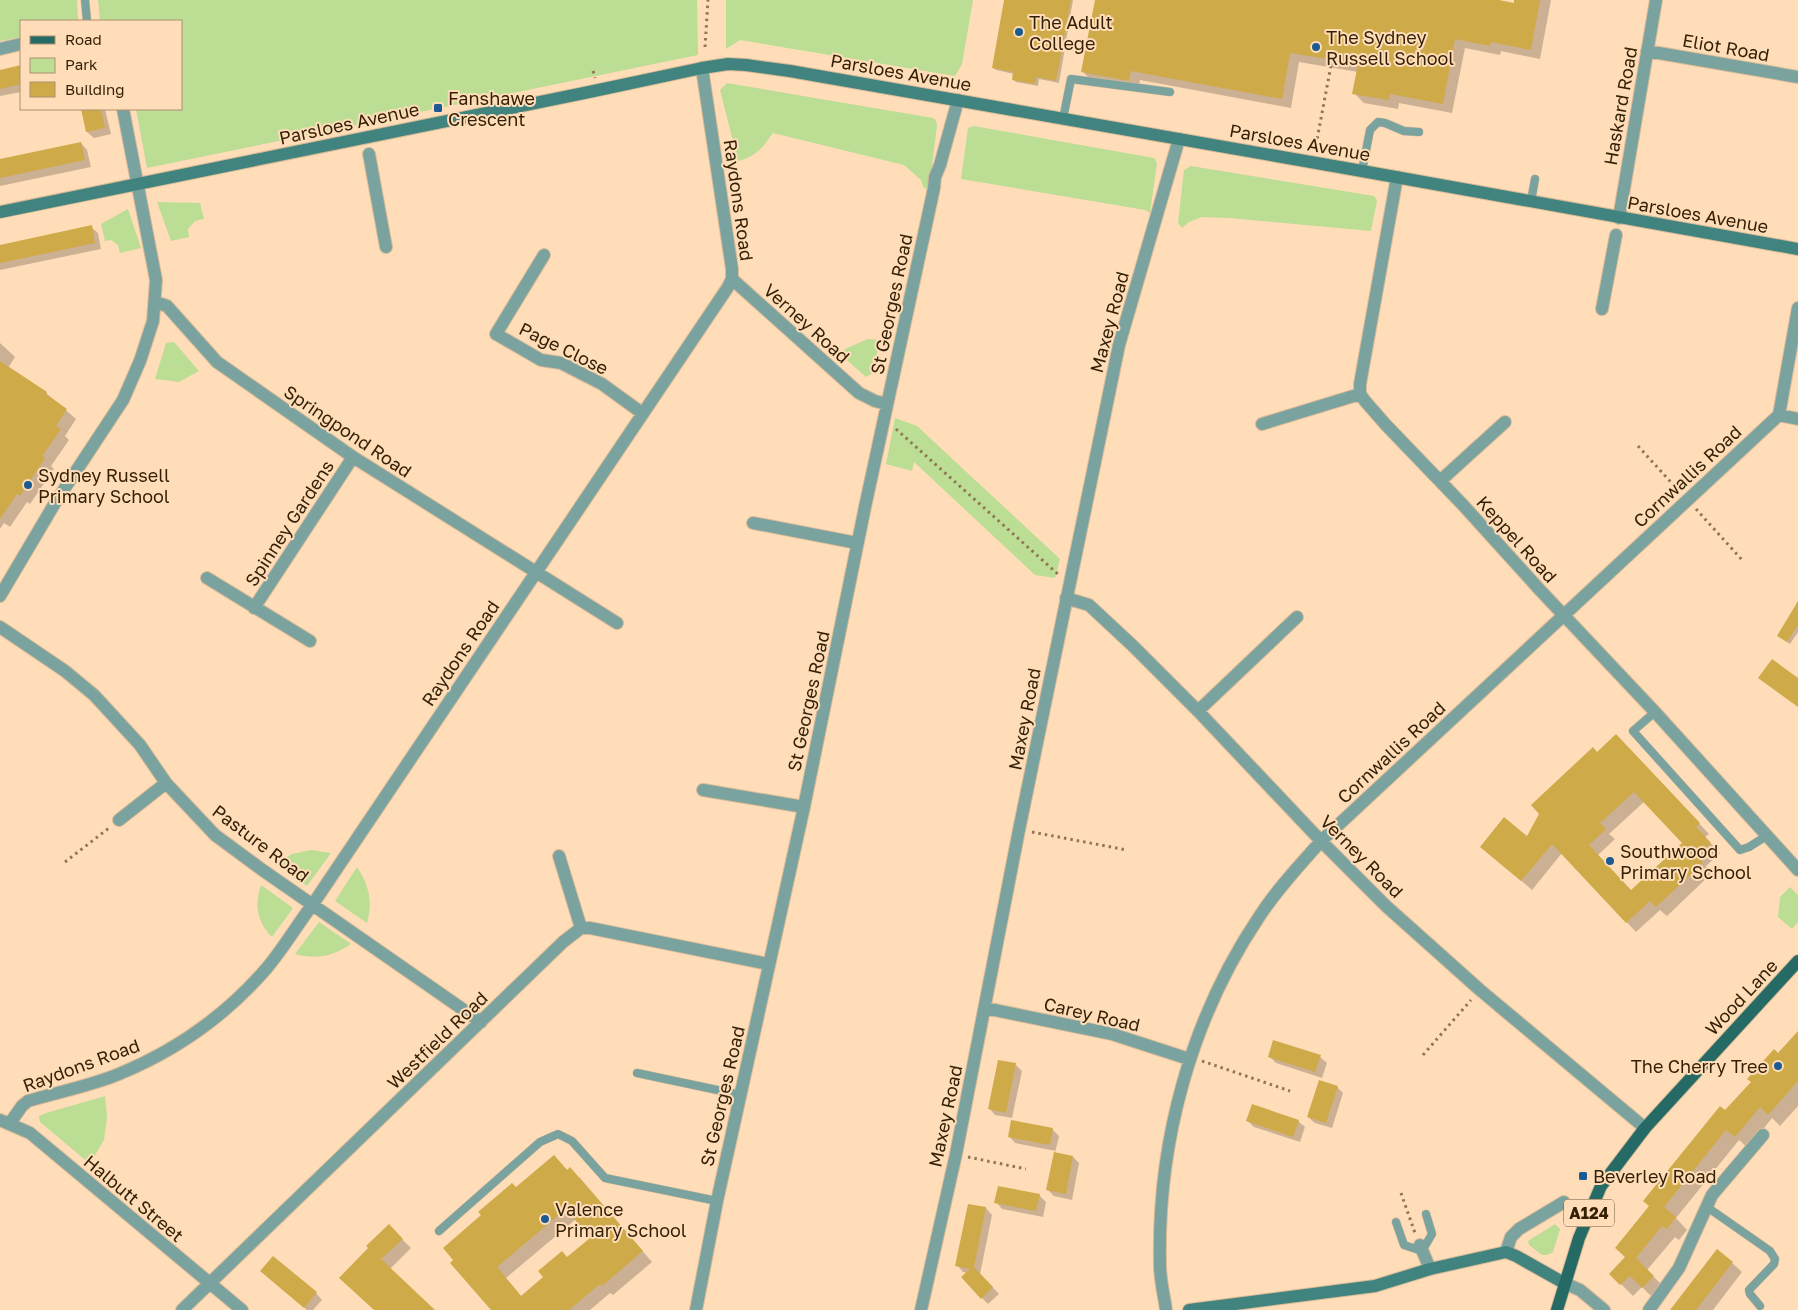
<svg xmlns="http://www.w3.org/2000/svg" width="1798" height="1310" font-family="'Golos Text',sans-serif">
	<rect width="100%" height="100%" fill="#ffddb9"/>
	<path fill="#bbdd94" d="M0,0H77L78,21H21V37L0,41Z
		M98,0H697L698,55L147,168L136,109H181V21H100Z
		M726,0H973L962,64L955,76L740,40L726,49Z
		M727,83L933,118L936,120L937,126L929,189L924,188L921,180L904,165L773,133C762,148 757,156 738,161L720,90Z
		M974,126L1154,158L1157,163L1150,213L1145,210L961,179L968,128Z
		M1191,166L1374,196L1377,200L1371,231L1229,218L1202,217L1189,222L1182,228L1178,223L1184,170Z
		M157,202L200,203L204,219L195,221L188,229L189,237L171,241Z
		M128,209L141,248L120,253L118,245L111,240L105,241L101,224Z
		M868,339L880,340L873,373L866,377L840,354L847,348Z
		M174,342L199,371L179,382L155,379L166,343Z
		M895,418L917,426L1060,559L1055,578L1035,575L914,462L912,471L886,464Z
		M311,850L331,853L307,886L275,864L292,854Z
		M357,867C369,885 373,902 367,923L335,901Z
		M261,885L293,908L272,937C257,922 254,905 261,885Z
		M1790,887L1798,895V922L1792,929L1778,917L1780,897Z
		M319,922L351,944C333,956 316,960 295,954Z
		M105,1096L107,1117L104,1140L90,1164L40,1122L39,1116L46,1113Z
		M1555,1224L1560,1229L1553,1252L1547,1255H1542L1529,1245L1528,1241Z"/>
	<path fill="#0003" fill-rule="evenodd" d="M1006,0H1073L1059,83L1039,79L1038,86L1016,82L1013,79L1014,74L996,70L993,68Z
		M1097,0H1492L1515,4L1516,0H1551L1540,59L1501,51L1500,55L1465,48L1452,113L1399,103L1398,109L1364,103L1354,93L1358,72L1299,62L1291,108L1140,80L1138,90L1093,82L1083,72Z
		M21,66V92L0,96V71Z
		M83,109H105L111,134L94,138L87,132Z
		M81,143L87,150L91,167L0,186V160Z
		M91,227L98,233L101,249L0,270V246Z
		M0,343L15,357L8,368L46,393L76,419L65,436L69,440L51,466L54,469L30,504L27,502L10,527L4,523L0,529Z
		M1798,603V632L1790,644L1781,638Z
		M1626,746L1709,834L1705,837L1720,853L1706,866L1712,873L1667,916L1660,910L1636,932L1562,853L1532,890L1481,846L1527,838L1597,753ZM1645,801L1684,843L1632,892L1598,855L1615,839L1609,834Z
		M1798,1033V1106L1780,1126L1772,1118L1748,1148L1739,1140L1676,1218L1687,1230L1679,1240L1675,1237L1647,1270L1665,1288L1654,1299L1642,1287L1633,1296L1611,1274L1626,1258L1726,1112Z
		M1269,1056L1320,1057L1327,1063L1322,1078L1276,1063Z
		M999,1061L1016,1065L1022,1071L1012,1118L995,1115L989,1108Z
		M1337,1087L1343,1093L1332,1128L1315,1123L1308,1117Z
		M1248,1121H1298L1305,1127L1300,1142L1254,1127Z
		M1052,1129L1059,1136L1055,1153L1073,1157L1079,1163L1072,1200L1054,1196L1048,1190L1056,1151L1015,1143L1009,1136Z
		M554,1156L568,1171L580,1178L652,1262L613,1295L610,1293L590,1310H492L452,1263L516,1189ZM576,1219L592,1238L522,1297L506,1278Z
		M1039,1195L1046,1202L1043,1217L1002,1209L996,1202Z
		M969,1205L986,1208L992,1215L980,1274L999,1294L988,1304L982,1298L968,1273L963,1272L957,1265Z
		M389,1226L411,1248L390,1269L433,1310H375L341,1278Z
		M1718,1250L1742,1272L1713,1310H1672Z
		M268,1277L316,1293L322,1300L313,1310H307Z"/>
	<path fill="#cfaa48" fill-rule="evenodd" d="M1004,0H1071L1056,81L1036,77L1035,84L1012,80L1013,72L992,68Z
		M1095,0H1499L1514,3V0H1540L1531,50L1491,42L1490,46L1455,39L1443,104L1390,94L1389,100L1352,94L1358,64L1290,53L1282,99L1131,71L1129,81L1081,72Z
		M21,65V84L0,89V70Z
		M81,109H101L105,128L86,132Z
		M81,142L85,160L0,178V159Z
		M92,225L95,243L0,263V245Z
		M0,361L47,392L46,394L67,409L56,426L61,429L42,456L45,458L20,496L17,494L0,519Z
		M1798,601V625L1787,642L1777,636Z
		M1772,659L1798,678V707L1758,678Z
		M1616,734L1700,823L1696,827L1711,843L1697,856L1703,863L1656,907L1650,901L1626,923L1552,844L1521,881L1480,847L1504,817L1527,836L1539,814L1531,805L1593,747L1597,752ZM1634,792L1682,843L1631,890L1589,845L1606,829L1600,823Z
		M1798,1031V1081L1768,1115L1760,1107L1735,1137L1726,1130L1664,1207L1676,1217L1667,1229L1662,1226L1636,1258L1654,1276L1642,1288L1630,1276L1620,1285L1609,1274L1625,1257L1615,1248L1649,1206L1643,1201L1720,1106L1725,1110L1751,1082L1747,1079L1774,1049L1778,1053Z
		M1273,1040L1321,1055L1315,1072L1268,1057Z
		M998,1060L1016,1063L1006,1113L988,1109Z
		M1319,1080L1338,1086L1326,1123L1307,1117Z
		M1252,1104L1299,1120L1293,1137L1246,1121Z
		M1011,1120L1053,1128L1050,1145L1008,1137Z
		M1054,1152L1073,1156L1066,1194L1046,1190Z
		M554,1155L567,1170L570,1167L643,1251L602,1286L600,1284L569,1310H491L450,1263L453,1260L443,1248L481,1215L478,1212L512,1183L516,1187ZM566,1209L590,1238L567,1257L562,1251L538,1271L543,1277L521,1296L497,1267Z
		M998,1186L1040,1194L1036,1211L994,1203Z
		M968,1204L986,1207L974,1267L993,1287L981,1299L961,1277L970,1269L955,1266Z
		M389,1224L403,1239L381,1259L435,1310H374L339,1278L368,1248L366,1246Z
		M1717,1249L1733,1262L1696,1310H1670Z
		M273,1256L317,1292L304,1308L260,1271Z"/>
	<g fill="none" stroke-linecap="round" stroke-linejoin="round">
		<defs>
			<path id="lane" d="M85,0L87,21
				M1063,119L1071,79L1170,92
				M1362,171L1370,130L1378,122L1385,123L1404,131L1419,132
				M1531,201L1535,179
				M1655,712L1633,731L1740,850L1749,847L1768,835
				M637,1073L741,1095
				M1707,1207L1770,1251L1775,1259L1774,1264L1749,1290L1750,1294L1760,1306
				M1396,1222L1404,1245L1422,1251L1432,1234L1426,1214
				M439,1231L540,1142L558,1134L572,1141L605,1178L717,1201"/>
			<path id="street" d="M0,49L21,44
				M1647,51L1798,77
				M369,154L386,247
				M1397,177L1360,384V394L1365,401L1386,425L1463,505L1539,589L1655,712L1798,870
				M1619,218L1656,0
				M544,255L496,334L541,360L561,363L602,384L642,413
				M732,279L859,393L875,401L887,404
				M155,302L167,306L217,362L353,457L617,623
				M1602,309L1616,235
				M1779,415L1798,419
				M1262,424L1360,394
				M1440,481L1505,422
				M753,523L857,543
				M207,578L310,641
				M0,596L55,503L123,400L140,361L153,321L156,280L123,109
				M1066,598L1089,605L1133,646L1198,711L1321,841L1386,906L1480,990L1645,1128
				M254,608L353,457
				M0,627L65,671L94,695L140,745L166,783L215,835L261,869L481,1022
				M1198,711L1297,617
				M703,790L804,807
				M119,820L166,783
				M559,856L581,928
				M985,1008L1112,1034L1189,1059
				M0,1120L30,1133L242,1310
				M10,1123L22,1106L28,1101C58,1092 90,1086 119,1074C175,1051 226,1015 266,969C283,949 297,925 313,904L728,287L732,279V269L702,68
				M1420,1245L1430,1269
				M1506,1252L1511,1237L1519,1229L1564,1202
				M1564,1283L1580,1290L1604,1310
				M182,1310L563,942L581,928H590L768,964
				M696,1310L717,1201L804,807L865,507L934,188L935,177L940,165L958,100
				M921,1310L956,1154L1019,830L1119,345L1179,139
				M1166,1310C1164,1295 1160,1280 1160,1265C1157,1143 1191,1018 1259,917C1277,889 1300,865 1321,841L1779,415L1798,308
				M1649,1310L1679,1268L1712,1195L1763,1135"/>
			<path id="secondary" d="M0,212L589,92L702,68L728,64L746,65L790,71L1362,171L1798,249
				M1189,1310L1375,1286L1430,1269L1506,1252L1516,1256L1564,1283"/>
			<path id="primary" d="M1557,1310L1579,1238L1601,1186L1645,1128L1798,961"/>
		</defs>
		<use href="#lane" stroke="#dabb98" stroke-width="9"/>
		<use href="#street" stroke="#dabb98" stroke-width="14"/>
		<use href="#secondary" stroke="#dabb98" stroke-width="14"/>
		<use href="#primary" stroke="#dabb98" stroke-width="14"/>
		<path stroke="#907556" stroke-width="3" stroke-dasharray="2.5 4" stroke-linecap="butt" d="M705,47L708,0
			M593,71L595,78
			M380,115L382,122
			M1316,145L1332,60
			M896,429L1059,575
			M1638,446L1678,490
			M1696,509L1743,561
			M1032,832L1127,850
			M65,862L109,828
			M1423,1055L1471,1000
			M1202,1061L1290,1091
			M968,1157L1026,1169
			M1401,1193L1415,1233"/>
		<use href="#lane" stroke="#7aa39f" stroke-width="8"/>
		<use href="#street" stroke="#7aa39f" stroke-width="12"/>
		<use href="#secondary" stroke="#41847f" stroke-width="12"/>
		<use href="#primary" stroke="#256a65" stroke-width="12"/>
	</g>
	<g fill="#1c5b91" stroke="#ffddb9" stroke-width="2">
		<circle cx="1019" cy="32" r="5"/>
		<circle cx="1316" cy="47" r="5"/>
		<rect x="433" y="103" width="10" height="10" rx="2.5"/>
		<circle cx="28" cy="485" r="5"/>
		<circle cx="1610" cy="861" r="5"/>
		<circle cx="1778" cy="1066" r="5"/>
		<rect x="1578" y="1171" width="10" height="10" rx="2.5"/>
		<circle cx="545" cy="1219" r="5"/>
	</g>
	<g text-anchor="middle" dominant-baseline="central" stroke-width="4" stroke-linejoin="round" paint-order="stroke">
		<rect fill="#ffddb9" stroke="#70583a" stroke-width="1" x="1564" y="1199.5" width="50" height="27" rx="4"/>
		<g font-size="16" font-weight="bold" fill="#331f04">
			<text x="1589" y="1213">A124</text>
		</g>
		<g font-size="18" fill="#331f04" stroke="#ffddb9" text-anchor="start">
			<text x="1029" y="22">The Adult<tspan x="1029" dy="21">College</tspan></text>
			<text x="1326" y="37">The Sydney<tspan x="1326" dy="21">Russell School</tspan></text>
			<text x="448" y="98">Fanshawe<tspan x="448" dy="21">Crescent</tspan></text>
			<text x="38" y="475">Sydney Russell<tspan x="38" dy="21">Primary School</tspan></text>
			<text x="1620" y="851">Southwood<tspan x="1620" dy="21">Primary School</tspan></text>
			<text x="1768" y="1066" text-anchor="end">The Cherry Tree</text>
			<text x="1593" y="1176">Beverley Road</text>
			<text x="555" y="1209">Valence<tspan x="555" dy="21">Primary School</tspan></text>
		</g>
		<g font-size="18" fill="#331f04" stroke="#ffddb9">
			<text transform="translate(1726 47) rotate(10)">Eliot Road</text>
			<text transform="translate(901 72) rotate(10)">Parsloes Avenue</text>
			<text transform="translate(1620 106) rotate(-80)">Haskard Road</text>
			<text transform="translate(349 123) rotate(-12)">Parsloes Avenue</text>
			<text transform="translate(1300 142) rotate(10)">Parsloes Avenue</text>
			<text transform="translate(739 200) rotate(82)">Raydons Road</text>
			<text transform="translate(1698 214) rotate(10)">Parsloes Avenue</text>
			<text transform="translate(891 304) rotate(-78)">St Georges Road</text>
			<text transform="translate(1109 322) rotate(-75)">Maxey Road</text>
			<text transform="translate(807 323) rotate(42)">Verney Road</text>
			<text transform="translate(564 348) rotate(26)">Page Close</text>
			<text transform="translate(348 431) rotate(34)">Springpond Road</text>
			<text transform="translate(1687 476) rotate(-43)">Cornwallis Road</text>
			<text transform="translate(289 523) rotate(-57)">Spinney Gardens</text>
			<text transform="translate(1517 539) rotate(48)">Keppel Road</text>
			<text transform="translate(460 653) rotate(-56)">Raydons Road</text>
			<text transform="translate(808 701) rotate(-78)">St Georges Road</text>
			<text transform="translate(1024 719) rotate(-79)">Maxey Road</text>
			<text transform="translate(1391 752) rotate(-43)">Cornwallis Road</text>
			<text transform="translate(261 843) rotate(37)">Pasture Road</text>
			<text transform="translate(1362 856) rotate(45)">Verney Road</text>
			<text transform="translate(1741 997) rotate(-47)">Wood Lane</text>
			<text transform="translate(1092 1014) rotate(13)">Carey Road</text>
			<text transform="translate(437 1040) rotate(-44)">Westfield Road</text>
			<text transform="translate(81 1065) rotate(-20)">Raydons Road</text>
			<text transform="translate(722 1096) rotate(-77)">St Georges Road</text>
			<text transform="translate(945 1116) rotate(-78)">Maxey Road</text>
			<text transform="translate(134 1198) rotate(40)">Halbutt Street</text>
		</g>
	</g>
	<rect x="20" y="20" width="162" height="90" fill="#ffddb9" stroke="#ad9171"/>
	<rect x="30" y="36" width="25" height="8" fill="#256a65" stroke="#ad9171"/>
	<text x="65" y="45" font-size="15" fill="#331f04">Road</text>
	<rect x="30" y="58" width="25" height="15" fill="#bbdd94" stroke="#ad9171"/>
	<text x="65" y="70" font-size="15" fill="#331f04">Park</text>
	<rect x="30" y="82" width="25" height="15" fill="#cfaa48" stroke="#ad9171"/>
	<text x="65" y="95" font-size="15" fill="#331f04">Building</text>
</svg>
